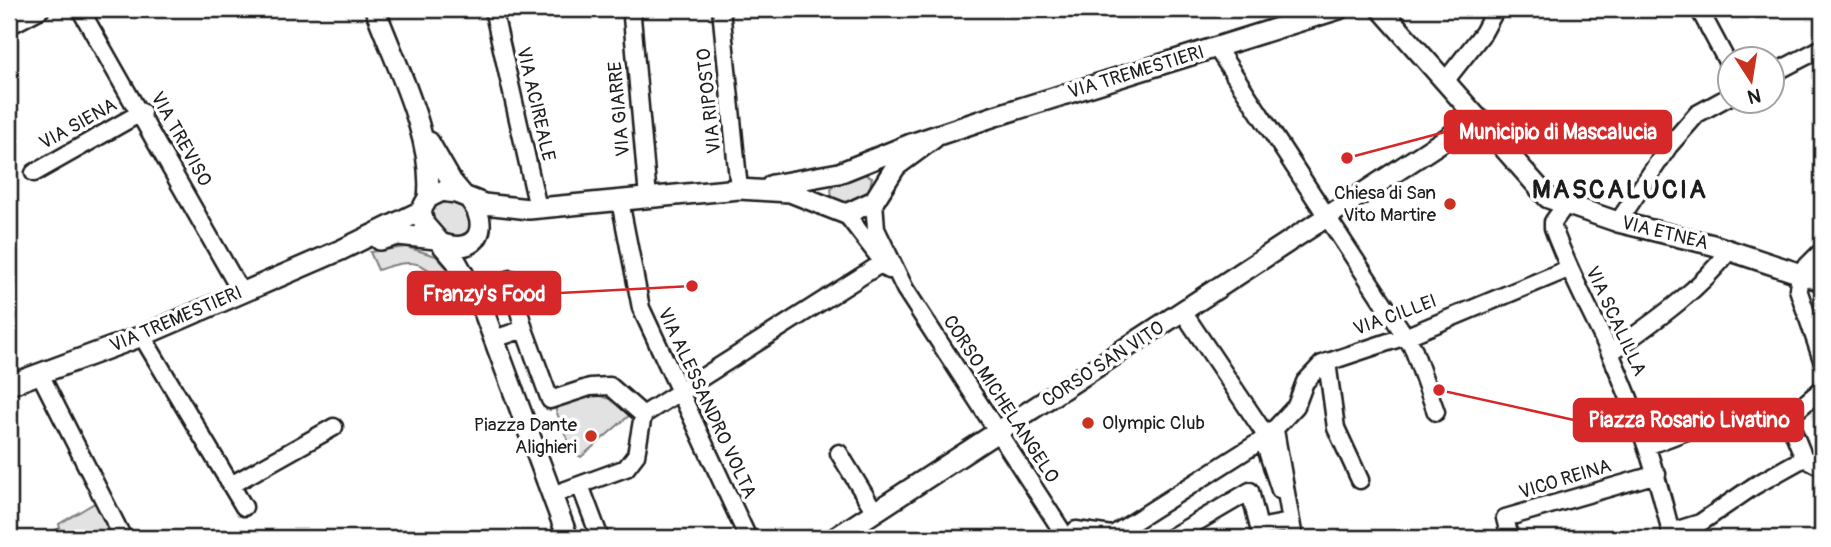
<svg xmlns="http://www.w3.org/2000/svg" width="1831" height="547" font-family="Pangolin,sans-serif">
	<rect width="100%" height="100%" fill="#fff"/>
	<filter id="ink" filterUnits="userSpaceOnUse"><feTurbulence type="fractalNoise" baseFrequency=".0143" numOctaves="2"/><feDisplacementMap in="SourceGraphic" scale="14" xChannelSelector="R" yChannelSelector="G"/><feConvolveMatrix kernelMatrix="1 2 1 2 8 2 1 2 1" color-interpolation-filters="sRGB"/></filter>
	<g filter="url(#ink)">
		<path fill="#e2e2e2" stroke="#7f7f7f" stroke-width="2" d="M861,173L872,177L869,193L846,206L833,201L831,190L835,183Z
			M441,200L452,201L465,208L472,227L465,236C447,239 440,230 430,216L432,208Z
			M406,247L436,256L459,281L448,292C426,261 415,257 378,270L370,252Z
			M595,394L612,400L631,414L581,457L572,451L555,408Z
			M98,501L116,538H39L60,528L59,524Z"/>
		<g fill="none" stroke-linecap="round" stroke-linejoin="round">
			<defs>
				<path id="minor" d="M80,9L241,292
					M493,9L538,208
					M721,9L739,189
					M1699,9L1730,67
					M632,17L648,198
					M9,26L41,9
					M1216,47L1413,348L1436,412
					M1772,74L1822,48
					M1446,80L1483,33L1496,9
					M34,173L142,112
					M620,201L641,308L748,538
					M874,201L876,229L905,289L1062,531
					M1566,204L1553,222V228C1569,272 1591,312 1611,355C1637,414 1658,475 1672,538
					M846,214L889,270
					M1618,222L1669,146L1697,114L1730,96
					M1800,275L1798,289L1822,360
					M510,279L524,329
					M142,336L244,507
					M494,339L524,329L550,400L590,387L610,386L643,415
					M1610,353C1652,323 1698,292 1729,251
					M1327,362L1336,428L1360,480
					M40,374L123,538
					M1822,389L1796,411L1789,421L1804,458L1822,467
					M1275,430L1294,538
					M1267,437L1296,406L1305,382L1322,364L1412,334L1568,269
					M1263,439L1280,490
					M1647,446L1711,422
					M839,453L875,512
					M231,485L334,427
					M580,485L600,538
					M552,495L626,468L636,455L643,415L890,258
					M1076,530L1119,536
					M1671,532L1700,523L1754,486L1804,458
					M1108,538L1267,437L1183,312
					M1170,538L1250,491L1259,528L1290,522
					M1510,538L1505,518L1657,474"/>
				<path id="major" d="M375,9C395,63 435,140 428,198
					M1381,9L1548,198L1618,222L1713,245L1822,281
					M429,142L452,182L463,195
					M772,185L839,173L911,144L995,116L1339,9
					M380,240L398,235L436,239
					M443,244C478,255 491,226 470,200
					M1800,275L1822,253
					M9,385L142,336L341,250L421,211
					M568,538L482,307L456,261L424,224L421,211L424,205L428,198L442,191L456,193L484,204L529,209L739,189L790,192L846,214L874,201L896,166L934,138
					M835,538L1478,118"/>
			</defs>
			<use href="#minor" stroke="#1c1c1c" stroke-width="21"/>
			<use href="#major" stroke="#1c1c1c" stroke-width="24"/>
			<use href="#minor" stroke="#fff" stroke-width="16"/>
			<use href="#major" stroke="#fff" stroke-width="19"/>
		</g>
	</g>
	<g fill="#c8321e" stroke="#fff" stroke-width="2.5">
		<circle cx="1450" cy="204" r="7"/>
		<circle cx="1088" cy="423" r="7"/>
		<circle cx="591" cy="436" r="7"/>
	</g>
	<g text-anchor="middle" dominant-baseline="central" stroke-width="7" stroke-linejoin="round" paint-order="stroke">
		<g font-size="19" fill="#1c1c1c" stroke="#fff">
			<text transform="translate(1136 72) rotate(-17)">VIA TREMESTIERI</text>
			<text transform="translate(709 101) rotate(-96)">VIA RIPOSTO</text>
			<text transform="translate(536 104) rotate(77)">VIA ACIREALE</text>
			<text transform="translate(619 109) rotate(-95)">VIA GIARRE</text>
			<text transform="translate(78 124) rotate(-29)">VIA SIENA</text>
			<text transform="translate(181 139) rotate(61)">VIA TREVISO</text>
			<text transform="translate(1665 233) rotate(14)">VIA ETNEA</text>
			<text transform="translate(1395 315) rotate(-20)">VIA CILLEI</text>
			<text transform="translate(176 319) rotate(-23)">VIA TREMESTIERI</text>
			<text transform="translate(1616 321) rotate(65)">VIA SCALILLA</text>
			<text transform="translate(1103 364) rotate(-33)">CORSO SAN VITO</text>
			<text transform="translate(1001 399) rotate(57)">CORSO MICHELANGELO</text>
			<text transform="translate(707 403) rotate(65)">VIA ALESSANDRO VOLTA</text>
			<text transform="translate(1565 479) rotate(-17)">VICO REINA</text>
		</g>
		<g font-size="19" fill="#1c1c1c" stroke="#fff" text-anchor="end">
			<text x="1436" y="193">Chiesa di San<tspan x="1436" dy="22">Vito Martire</tspan></text>
			<text x="1102" y="423" text-anchor="start">Olympic Club</text>
			<text x="577" y="425">Piazza Dante<tspan x="577" dy="22">Alighieri</tspan></text>
		</g>
		<g font-size="26" font-weight="bold" letter-spacing="2" fill="#1c1c1c" stroke="#fff">
			<text x="1620" y="190">MASCALUCIA</text>
		</g>
	</g>
	<path fill="none" stroke="#d62828" stroke-width="2.5" d="M1347 158L1445 132M692 286L560 293M1439 390L1574 420"/>
	<g fill="#d62828" stroke="#fff" stroke-width="2.5">
		<circle cx="1347" cy="158" r="7"/>
		<circle cx="692" cy="286" r="7"/>
		<circle cx="1439" cy="390" r="7"/>
	</g>
	<g fill="#d62828" stroke="#d62828" stroke-width="2.5">
		<rect x="1445" y="111" width="226" height="42" rx="7"/>
		<rect x="408" y="272" width="152" height="42" rx="7"/>
		<rect x="1574" y="399" width="229" height="42" rx="7"/>
	</g>
	<g font-size="21" text-anchor="middle" font-weight="bold" fill="#fff">
		<text x="1558" y="139">Municipio di Mascalucia</text>
		<text x="484" y="301">Franzy's Food</text>
		<text x="1689" y="427">Piazza Rosario Livatino</text>
	</g>
	<rect width="1831" height="547" fill="none" stroke="#fff" stroke-width="35"/>
	<rect x="18" y="18" width="1796" height="512" fill="none" stroke="#1c1c1c" stroke-width="2.5" filter="url(#ink)"/>
	<g transform="translate(1751 80) rotate(168)"><circle r="33" fill="#ffffff" stroke="#a4a4a4" stroke-width="2"/>
	<path d="M0-5L12 26L0 18L-12 26Z" fill="#c8321e"/>
	<text y="-10" font-size="19" font-weight="bold" text-anchor="middle" fill="#1c1c1c">N</text>
	</g>
</svg>
